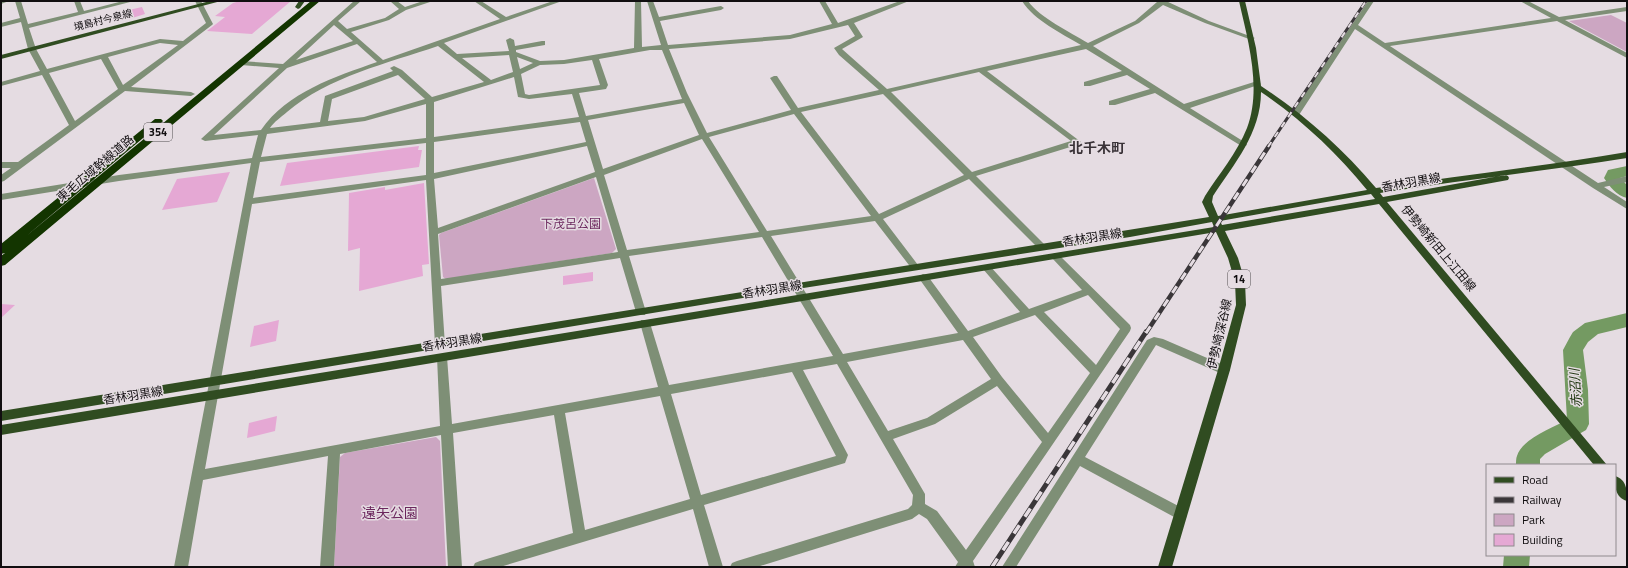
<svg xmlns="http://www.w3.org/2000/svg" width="1628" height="568" font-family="'Titillium Web','Noto Sans JP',sans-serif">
	<rect width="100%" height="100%" fill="#e5dce2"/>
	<path fill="#cca6c2" d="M1611,15L1627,23V52L1569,21Z
		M594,178L616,249L612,253L446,279L443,277L439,235L441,233Z
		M436,437L440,441L446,567H334L340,457L345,453Z"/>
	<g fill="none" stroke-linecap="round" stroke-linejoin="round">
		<path fill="#749a62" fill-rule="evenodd" d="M1627,166V176L1620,178L1627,185V198C1616,195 1610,187 1604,178L1608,170Z
			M1627,313V327L1598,334L1588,342L1583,350L1588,390L1589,424L1586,430L1545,454L1540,459V465H1516C1516,462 1516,458 1517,456C1521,440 1553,427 1567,420L1563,350L1570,337L1573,332L1585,323Z
			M1504,555H1530L1529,567H1503Z"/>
	</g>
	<path fill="#e5a8d4" d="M240,1H291L252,34L207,31L225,17L215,16L233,3Z
		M142,7L145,14L132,18L129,10Z
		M419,146L418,150H422L419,167L280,186L287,163Z
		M230,172L217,202L162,210L177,179Z
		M424,183L429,264L422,265L423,276L359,291L360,248L348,251L349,193L385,187V190Z
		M593,272V281L563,285V276Z
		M1,304L15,305L1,318Z
		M279,320L276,341L250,347L254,326Z
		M277,416L275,431L247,438L249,423Z"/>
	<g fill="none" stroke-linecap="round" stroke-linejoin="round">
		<path fill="#7e8f76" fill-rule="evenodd" d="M1,1H9L1,4Z
			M15,1H21L28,24L78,12L74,1H80L84,11L123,1H134L29,28L36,49L47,69L160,39L183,41L206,23L195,1H201L213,24L212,25L131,87L191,92L195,94L191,96L125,91L4,181L1,182V175L11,168H1V162H18L69,125L42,75L1,86V82L40,71L28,49L21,22L1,27V23L20,18ZM160,43L178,45L123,85L108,57ZM101,59L118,89L75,121L49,73Z
			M354,1H361L338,21L347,29L385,18L399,9L390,1H397L405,7L423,1H433L406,10L389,20L351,32L383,60L500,19L474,1H481L506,17L553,1H562L444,43L457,54L509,51L506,40L510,38L514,40L515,46L542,41H545V45L516,50V52L540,61L564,60L634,48L635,1H641L642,47L661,45L647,1H653L659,17L721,6L724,8L721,10L660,21L668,45L790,35L832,24L819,1H825L838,23L900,1H909L854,23L863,37L842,49L887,89L1081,45C1061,33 1035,21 1022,1H1028C1040,18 1070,32 1088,43L1135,21L1157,2V1H1166L1209,21L1255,38L1251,40L1249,39L1205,23L1163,5L1139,23L1093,46L1184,104L1254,82H1257L1261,84L1190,108L1246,143L1247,145L1243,147L1155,93L1115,105H1109V101L1150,89L1127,75L1090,86H1084V82L1122,71L1086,49L987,71L1081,142L1080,144L976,176L1047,247L1045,249H1039L969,179L883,219L918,265L920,267L918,269H912L875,221L771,236L843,354L958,333L918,277L923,274L927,275L968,331L1020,312L983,269L981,267L983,265H989L1029,309L1082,290L1052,258L1050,256L1055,253L1058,254L1130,325L1131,328L1130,331L973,561L975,567H955L958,562L927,519L919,514L912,519L757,567H730L732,563L737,561L908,509L912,505L913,495L837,364L803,370L848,455L845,463L704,505L723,567H709L693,509L500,567H473L475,563L480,561L573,533L554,415L453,433L462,567H448L441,435L340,454L334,567H320L328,456L203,480L188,567H174L251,163L119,181L1,200V194L119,175L252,158L258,135L205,141L201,139L279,68L241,65L237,63L241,61L283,64ZM334,25L353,41L296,60ZM848,25L855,36L834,48L839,55L879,90L798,108L777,76H774L770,78L791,110L707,133L687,93L669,49L790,39ZM357,44L377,62C335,77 287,92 261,130L214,135L287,68ZM438,46L484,82L432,97L402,70L394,66L390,68L393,71L325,96L320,122L270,128C274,122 281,117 287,112C328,77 388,63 438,46ZM650,50H662L682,99L586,116L579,93L606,89L608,85L599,59ZM509,55L513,72L491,80L462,58ZM517,57L533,63L520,69ZM592,60L600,85L529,95L525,94L521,74L540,65L564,64ZM979,72L1071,141L972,172L891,92ZM398,75L425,99L364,117L328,121L332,99ZM514,77L518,97L529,99L572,94L579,117L434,137V102ZM883,94L964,175L879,214L801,112ZM684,103L699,135L603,169L588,120ZM426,104V138L261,157L267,134L365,121ZM794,114L871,216L767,231L709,137ZM580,122L586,142L434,173V142ZM702,139L759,232L627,250L604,175ZM426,143V175L253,198L260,162ZM587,146L595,172L438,228L434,179ZM596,177L618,252L441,279L438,234ZM426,180L435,345L436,348H444L445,345L441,286L620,258L636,312L637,315H645L646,312L629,256L762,237L833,356L669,385L650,323L649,320H641L640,323L658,387L452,424L447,357L446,354H438L437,357L440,426L205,469L252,204ZM1088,295L1120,329L1096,365L1044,312ZM1035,315L1090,373L1048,433L1002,377L973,337ZM963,340L991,379L927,418L888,431L847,362ZM792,372L836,456L701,495L671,394ZM997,386L1042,442L966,550L937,511L925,504V494L893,439L935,424ZM660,396L690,499L585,530L565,413Z
			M1368,1H1374L1358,25L1385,43L1551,18L1520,1H1528L1559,17L1627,7V11L1565,20L1627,53V58L1557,21L1390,46L1598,183L1627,176V182L1604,187L1627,202V209L1593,188L1355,29L1299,115H1293L1292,113Z
			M1154,337L1163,339L1228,367L1230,370L1228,373L1224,374L1220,373L1156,345L1085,457L1186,510L1187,514L1186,518L1181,520L1176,518L1080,466L1016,567H1002L1147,340Z"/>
		<path fill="#304c21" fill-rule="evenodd" d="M210,1H221L1,59V55Z
			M299,1H305L300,8L298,9L295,7Z
			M1239,1H1245L1256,48L1261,86C1305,115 1342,148 1376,188C1459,176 1543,166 1627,152V158C1545,171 1462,180 1380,193L1383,197L1505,175L1508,176L1509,178L1508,180L1387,202L1607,465H1594L1379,204L1225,231L1238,258L1245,282L1246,305L1230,370L1172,567H1158L1218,370L1236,305L1235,282L1228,258L1216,232L1,435V425L1214,227L1212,222L1130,237L797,289L1,421V411L1209,217L1202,202L1205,196C1219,174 1237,153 1247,128C1262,88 1248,41 1239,1ZM1261,92C1302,120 1336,152 1367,190L1218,216L1212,202L1213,196C1234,164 1261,133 1261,92ZM1371,194L1375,199L1222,225L1220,221Z
			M1615,476C1627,480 1627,490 1627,501C1615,497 1615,487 1615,476Z"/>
		<path fill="#133500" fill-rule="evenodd" d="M311,1H320L5,265L1,266V256L5,253L1,254V244L155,119H161L163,121L161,123L25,237Z"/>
		<defs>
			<path id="rail-far2" d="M1268,147L1366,1"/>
			<path id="rail-far1" d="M1146,333L1269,146"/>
			<path id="rail" d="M992,567L1146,332"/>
		</defs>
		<use href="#rail-far2" stroke="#3a3639" stroke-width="3"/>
		<use href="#rail-far1" stroke="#3a3639" stroke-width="4.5"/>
		<use href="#rail" stroke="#3a3639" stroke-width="5"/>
		<use href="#rail-far2" stroke="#e5dce2" stroke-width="2" stroke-dasharray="6" stroke-linecap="butt"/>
		<use href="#rail-far1" stroke="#e5dce2" stroke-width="3" stroke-dasharray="8" stroke-linecap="butt"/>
		<use href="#rail" stroke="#e5dce2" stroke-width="3.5" stroke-dasharray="10" stroke-linecap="butt"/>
	</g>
	<g text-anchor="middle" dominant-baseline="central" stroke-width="3" stroke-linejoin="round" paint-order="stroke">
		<g font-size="10" fill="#110e10" stroke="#e5dce2">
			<text transform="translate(103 20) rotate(-14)">境島村今泉線</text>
		</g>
		<g fill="#e5dce2" stroke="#514c4f" stroke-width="1">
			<rect x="144" y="123" width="28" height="18" rx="3"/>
			<rect x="1228" y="270" width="22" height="18" rx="3"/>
		</g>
		<g font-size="11" font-weight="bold" fill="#110e10">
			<text x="158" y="132">354</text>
			<text x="1239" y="279">14</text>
		</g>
		<g font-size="12" fill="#110e10" stroke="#e5dce2">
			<text transform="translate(95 168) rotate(-40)">東毛広域幹線道路</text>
			<text transform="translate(1411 182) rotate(-10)">香林羽黒線</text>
			<text transform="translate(1092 237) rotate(-9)">香林羽黒線</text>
			<text transform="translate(1439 248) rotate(50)">伊勢崎新田上江田線</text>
			<text transform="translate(772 289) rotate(-9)">香林羽黒線</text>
			<text transform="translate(1219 334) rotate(-77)">伊勢崎深谷線</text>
			<text transform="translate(452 342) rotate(-9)">香林羽黒線</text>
			<text transform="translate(133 395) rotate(-9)">香林羽黒線</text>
		</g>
		<g font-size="12" fill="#6b265d" stroke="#e5dce2">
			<text x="571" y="223">下茂呂公園</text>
		</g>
		<g font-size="13" font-style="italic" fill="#1b340c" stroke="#e5dce2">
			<text transform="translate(1575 388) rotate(-94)">赤沼川</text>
		</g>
		<g font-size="14" font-weight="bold" fill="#393237" stroke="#e5dce2">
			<text x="1097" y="147">北千木町</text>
		</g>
		<g font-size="14" fill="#6b265d" stroke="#e5dce2">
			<text x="390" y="512">遠矢公園</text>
		</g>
	</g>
	<rect width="1628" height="568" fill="none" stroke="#110e10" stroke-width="4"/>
	<rect x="1486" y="464" width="130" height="92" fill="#e5dce2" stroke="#908a8e"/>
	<rect x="1494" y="477" width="20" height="6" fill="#304c21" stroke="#908a8e"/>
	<text x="1522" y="484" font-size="12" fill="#110e10">Road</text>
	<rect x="1494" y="497" width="20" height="6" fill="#3a3639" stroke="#908a8e"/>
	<text x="1522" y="504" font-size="12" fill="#110e10">Railway</text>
	<rect x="1494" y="514" width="20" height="12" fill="#cca6c2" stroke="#908a8e"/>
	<text x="1522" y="524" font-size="12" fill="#110e10">Park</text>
	<rect x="1494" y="534" width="20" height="12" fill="#e5a8d4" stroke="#908a8e"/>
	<text x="1522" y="544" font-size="12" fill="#110e10">Building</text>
</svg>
